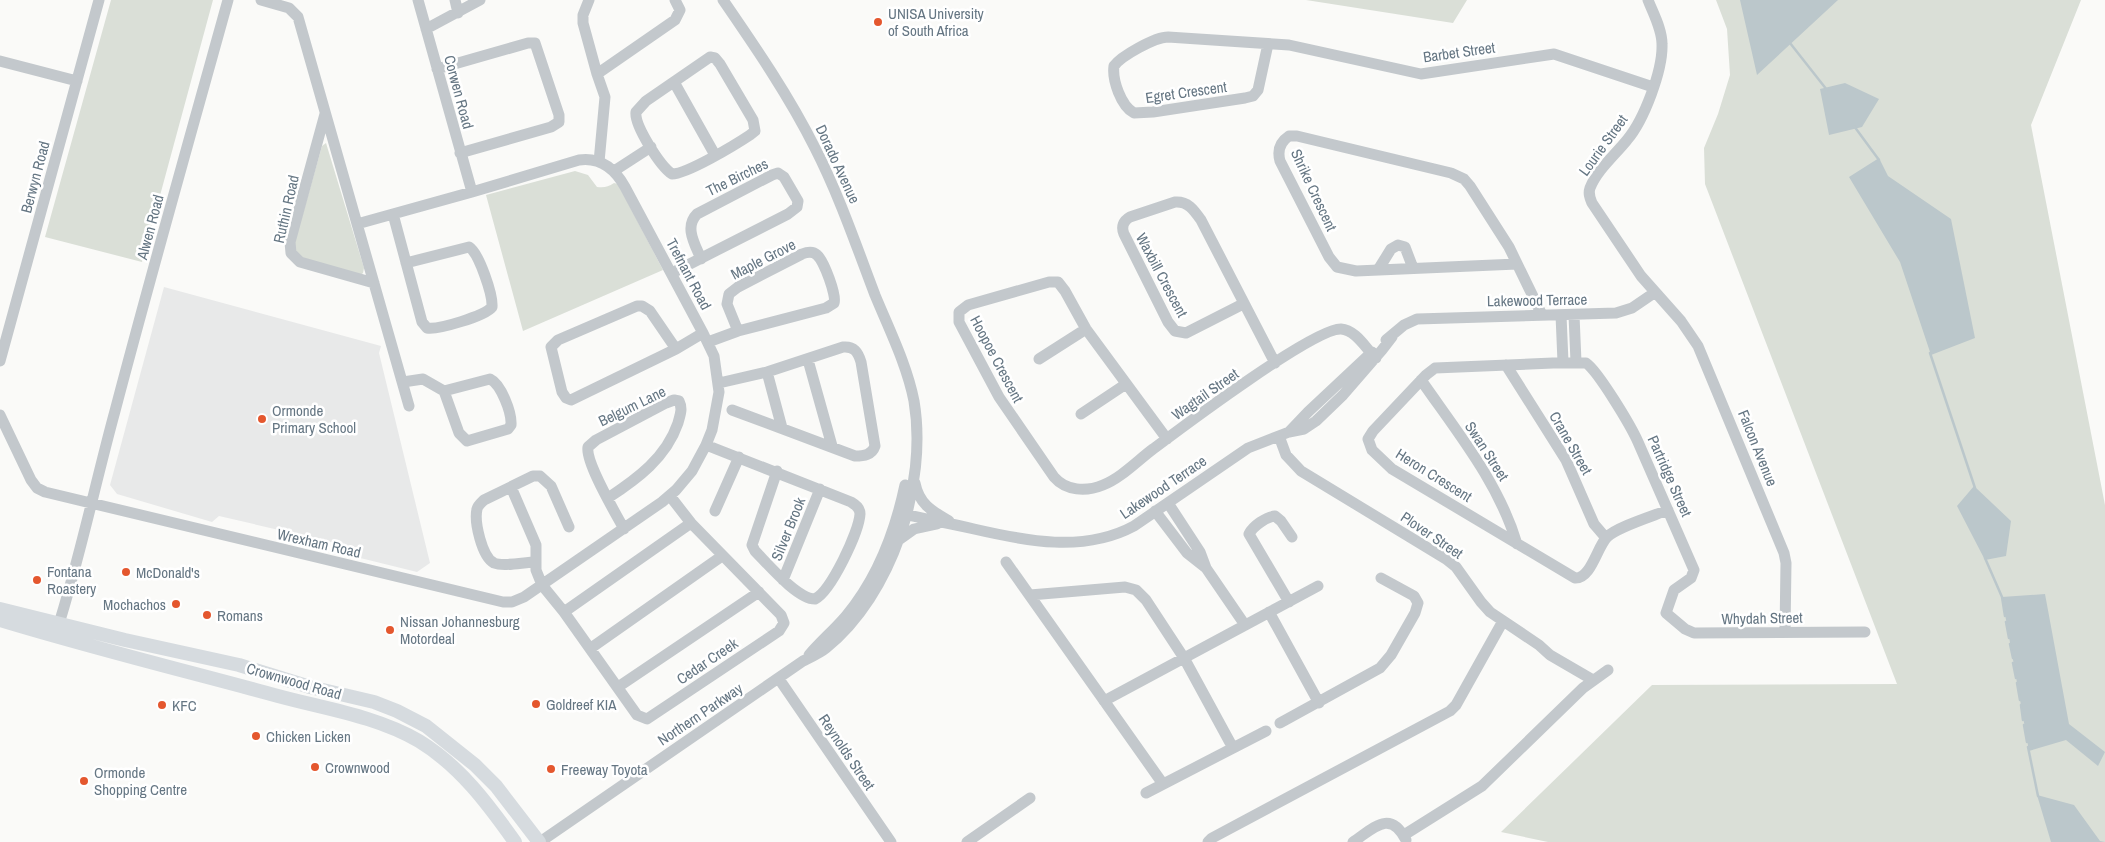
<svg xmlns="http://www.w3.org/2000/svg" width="2105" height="842" font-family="'Archivo Narrow',sans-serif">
	<rect width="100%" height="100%" fill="#fafaf8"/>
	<path fill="#e8e9e9" d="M164,287L381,346L379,353L430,563L417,572L340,553L335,543L219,516L212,522L117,494L110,485Z"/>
	<path fill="#dadfd7" d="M111,0H213L142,262L45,237Z
		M1306,0H1467L1453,23Z
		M1716,0H2081L2031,125L2105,505V842H1548L1501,832L1652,685L1897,684L1705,184L1704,148L1718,114L1730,75L1727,29Z
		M326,143L364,268L363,273L360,276L298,257L294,245L322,146Z
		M575,171L588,175L597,187C604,188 608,187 614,183L618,184L663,270L523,331L486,195Z"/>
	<path fill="#bbc7cb" d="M1740,0H1838L1757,75Z
		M1845,83L1879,99L1862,127L1829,135L1820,89Z
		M1879,158L1888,176L1951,219L1975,338L1931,355L1900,262L1849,177Z
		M1974,486L2011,521L2006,556L1985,560L1957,506Z
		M2045,594L2069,724L2105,752L2098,766L2066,740L2029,751L2002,597Z
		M2037,795L2074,805L2100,841L2105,842H2051Z"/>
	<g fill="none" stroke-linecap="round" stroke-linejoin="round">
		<path stroke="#bbc7cb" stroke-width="2.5" d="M1790,43L1827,90
			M1854,126L1879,160
			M1930,353L1975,488
			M1985,558L2002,597L2005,616
			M2006,622L2009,638
			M2010,644L2013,658
			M2013,663L2016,678
			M2017,683L2020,700
			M2021,705L2023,720
			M2024,725L2027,742
			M2028,747L2038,796"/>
		<path stroke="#c3c8cc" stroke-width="11" d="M261,0L289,8L298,17L409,406
			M418,0L472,192
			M455,0L458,13
			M589,0L583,15V23L597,74L605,97L599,162
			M1648,0C1653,13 1662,29 1662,44C1663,70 1644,120 1627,140C1615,155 1597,170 1590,188C1588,194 1590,198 1592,203L1641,276L1681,321L1698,346L1784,553L1786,563L1785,632
			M426,29L480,0
			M1268,44L1258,90L1253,96L1245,98L1153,112L1134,113C1121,106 1112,80 1114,66C1121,56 1155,37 1168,37L1289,45L1421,74L1554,54L1653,87
			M710,57L715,58L720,64L753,120L755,131L750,135C735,145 687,174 672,174C660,166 634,125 636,112L646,101Z
			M0,61L77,81
			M437,69L528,43H535L559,115V122L551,127L460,153
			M597,74L675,20L680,10L675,0
			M674,82L715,155
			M325,114L290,242L291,253L300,262L374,283
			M614,171L651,147
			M393,214L422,322L427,328C438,330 485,316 492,307C493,295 479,253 469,247L406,263
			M1517,264L1356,271L1337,267L1329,257L1280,161C1277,150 1280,142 1289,136H1297L1451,173L1464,179L1470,186L1509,247L1542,315
			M1378,270L1391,249L1398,245L1405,247L1413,268
			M672,273L788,214L797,207L798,201L784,177L778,173L772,175L697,214C684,227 695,244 701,259
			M1243,304L1186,333L1175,331L1168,322L1124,234C1121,227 1123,221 1130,217L1175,202C1188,201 1194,210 1201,220L1275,363
			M1561,315L1563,362
			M1574,315L1576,362
			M1386,340L1404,325L1417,319L1616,313L1632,308L1654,293
			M708,342L738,331L826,308L834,303C837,296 824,261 817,255C813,251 807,252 802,254L738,287L729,294L727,304L738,331
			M676,349L650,311L642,306H637L558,340L551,347L562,392L566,398L571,400L676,349L703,333
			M1039,359L1086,329
			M808,360L832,446
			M0,361L99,0
			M1506,365L1566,460L1594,524L1606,538
			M767,372L782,428
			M1421,380C1457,432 1499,483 1517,544
			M403,382L423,379L444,391L459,433L467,441L508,429L511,425C512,413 501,384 490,379L444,391
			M719,383L767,372L843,347C854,346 858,352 861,362L875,446C872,455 864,456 855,456L732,410
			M1081,414L1126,384
			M0,415L31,480L37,488L45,492L503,602H512L524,597L662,502L676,490L692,471L706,445L712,430L719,392L714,356L703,333L625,187C615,169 600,157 579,160L472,192L357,224
			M1289,432L1308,412L1372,352
			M1279,436L1286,455L1301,471L1446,559L1456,567L1481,602L1490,612L1539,645L1550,655L1593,680
			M1167,439L1086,329L1065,291L1058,282H1049L968,305L959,312V322L999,397L1054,477C1066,491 1086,492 1103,485C1121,478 1137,461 1153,449C1181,428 1314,328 1341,329C1356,330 1366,349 1376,358
			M706,445L851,502C856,505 860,508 860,514C859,532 831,591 815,599C797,599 767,563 755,551L752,545L777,471
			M915,483C919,504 932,511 949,521
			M511,487L536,545V570L542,585L564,612L637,715L647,719L779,631L784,623L781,615L691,523L670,496
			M608,498C637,479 666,458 678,423C680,415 683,409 679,401L674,400L666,403L596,440L588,447C585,462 616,514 624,529
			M1168,503L1200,552L1206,568L1245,625
			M1668,510C1653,516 1617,527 1607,537C1597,547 1591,579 1575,578L1392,469L1372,450L1368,439L1373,431L1426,375L1435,368L1553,363H1586C1598,371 1631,426 1638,442L1694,570L1691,578L1674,590L1666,613L1685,629L1694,633L1865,632
			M715,511L739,457
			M1155,511L1187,553L1206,568
			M899,513C924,519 949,523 974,529C1026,541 1084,553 1134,526L1248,448L1289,432L1304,429L1316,421L1343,395L1382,350L1392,337
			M900,539L914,529L937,524
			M536,562C524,562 504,567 494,563C482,557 474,522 477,509C478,505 481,503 484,500L533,476H540L551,486L569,527
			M1006,562L1163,784
			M783,580L820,489
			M1030,595L1125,587L1136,590L1146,600L1184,658L1233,748
			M1289,602L1249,534C1253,526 1266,517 1275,516L1281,521L1292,537
			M564,612L691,523
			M1269,612L1319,703
			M57,630C80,558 95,484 115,411C151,274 190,137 228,0
			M591,648L722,556
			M809,655C821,641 834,630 846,616C877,579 895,532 905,485
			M779,679L891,842
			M618,687L759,592
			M1104,701L1318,586
			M1280,723L1380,668L1391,655L1415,613L1418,603L1414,596L1381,578
			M1146,793L1266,731
			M1404,835L1482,786L1583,688L1608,670
			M540,842L803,661C811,657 820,653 826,648C892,595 928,484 914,401C907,365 889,329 875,295C856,245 839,195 815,148C789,96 756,48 723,0
			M967,842L1030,798
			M1208,842L1212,838L1450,711L1456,705L1503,621
			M1353,842C1374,828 1390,809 1406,840"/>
		<path stroke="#d6dbdf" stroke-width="14" d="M0,609L125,640L239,665L310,687L374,702L397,711L426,726L475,765L496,786L539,842
			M0,620C92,648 186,671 278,696C326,709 376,716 419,741C460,766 488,804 515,842"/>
	</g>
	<g fill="#e4572e" stroke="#fff" stroke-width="2">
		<circle cx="878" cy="22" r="5"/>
		<circle cx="262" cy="419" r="5"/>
		<circle cx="126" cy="572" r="5"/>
		<circle cx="37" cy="580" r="5"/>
		<circle cx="176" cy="604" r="5"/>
		<circle cx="207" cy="615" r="5"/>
		<circle cx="390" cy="630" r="5"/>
		<circle cx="536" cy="704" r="5"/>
		<circle cx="162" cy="705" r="5"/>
		<circle cx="256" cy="736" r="5"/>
		<circle cx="315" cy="767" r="5"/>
		<circle cx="551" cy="769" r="5"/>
		<circle cx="84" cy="781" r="5"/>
	</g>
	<g text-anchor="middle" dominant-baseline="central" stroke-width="5" stroke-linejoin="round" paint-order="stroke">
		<g font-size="15" fill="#657683" stroke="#fff" text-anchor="start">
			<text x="888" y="13">UNISA University<tspan x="888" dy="17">of South Africa</tspan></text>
			<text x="272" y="410">Ormonde<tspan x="272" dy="17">Primary School</tspan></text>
			<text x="47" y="571">Fontana<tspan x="47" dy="17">Roastery</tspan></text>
			<text x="136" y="572">McDonald's</text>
			<text x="166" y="604" text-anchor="end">Mochachos</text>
			<text x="217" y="615">Romans</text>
			<text x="400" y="621">Nissan Johannesburg<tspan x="400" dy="17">Motordeal</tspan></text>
			<text x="546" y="704">Goldreef KIA</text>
			<text x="172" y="705">KFC</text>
			<text x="266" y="736">Chicken Licken</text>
			<text x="325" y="767">Crownwood</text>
			<text x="561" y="769">Freeway Toyota</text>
			<text x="94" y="772">Ormonde<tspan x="94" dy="17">Shopping Centre</tspan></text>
		</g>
		<g font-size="15" fill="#657683" stroke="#fff">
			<text transform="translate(1459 52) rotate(-8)">Barbet Street</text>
			<text transform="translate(459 92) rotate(75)">Corwen Road</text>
			<text transform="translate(1186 92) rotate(-8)">Egret Crescent</text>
			<text transform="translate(1603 145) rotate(-54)">Lourie Street</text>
			<text transform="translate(838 164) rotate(65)">Dorado Avenue</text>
			<text transform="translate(35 177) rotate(-75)">Berwyn Road</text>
			<text transform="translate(737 177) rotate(-26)">The Birches</text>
			<text transform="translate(1314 190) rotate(65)">Shrike Crescent</text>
			<text transform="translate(286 209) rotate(-77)">Ruthin Road</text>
			<text transform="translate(150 227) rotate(-75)">Alwen Road</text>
			<text transform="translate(763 259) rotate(-27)">Maple Grove</text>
			<text transform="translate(689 274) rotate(62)">Trefnant Road</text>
			<text transform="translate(1162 275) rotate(62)">Waxbill Crescent</text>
			<text transform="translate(1537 300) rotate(-1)">Lakewood Terrace</text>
			<text transform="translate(997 359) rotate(62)">Hoopoe Crescent</text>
			<text transform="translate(1205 394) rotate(-35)">Wagtail Street</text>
			<text transform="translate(632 406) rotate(-26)">Belgum Lane</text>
			<text transform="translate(1571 443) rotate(60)">Crane Street</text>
			<text transform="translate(1758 448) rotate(68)">Falcon Avenue</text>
			<text transform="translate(1487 451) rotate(57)">Swan Street</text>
			<text transform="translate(1434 475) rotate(32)">Heron Crescent</text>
			<text transform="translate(1670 476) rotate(66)">Partridge Street</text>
			<text transform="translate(1163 487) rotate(-34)">Lakewood Terrace</text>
			<text transform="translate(788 529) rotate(-68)">Silver Brook</text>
			<text transform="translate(1432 535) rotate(34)">Plover Street</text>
			<text transform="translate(319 543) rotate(13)">Wrexham Road</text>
			<text transform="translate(1762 618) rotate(-1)">Whydah Street</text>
			<text transform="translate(707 661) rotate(-34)">Cedar Creek</text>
			<text transform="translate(294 681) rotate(16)">Crownwood Road</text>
			<text transform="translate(700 714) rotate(-34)">Northern Parkway</text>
			<text transform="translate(847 752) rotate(56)">Reynolds Street</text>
		</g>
	</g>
</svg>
